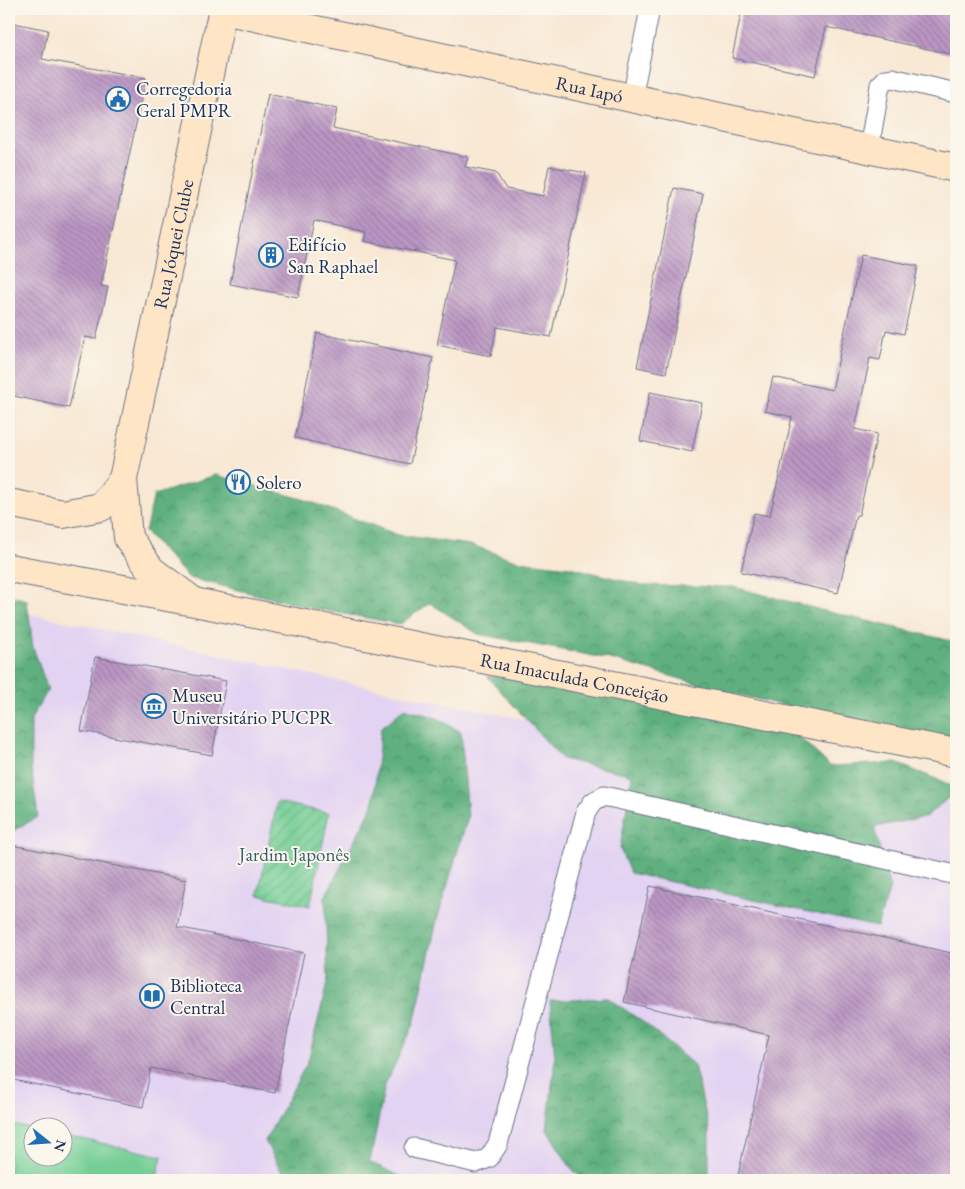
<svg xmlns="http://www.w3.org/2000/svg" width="965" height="1189" font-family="'EB Garamond',serif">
	<defs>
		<pattern id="forest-crowns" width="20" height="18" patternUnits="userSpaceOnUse" patternTransform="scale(1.25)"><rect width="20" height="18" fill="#5eb07e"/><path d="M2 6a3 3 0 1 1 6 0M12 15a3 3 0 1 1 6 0" fill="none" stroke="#4d906a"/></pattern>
		<pattern id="garden-furrows" width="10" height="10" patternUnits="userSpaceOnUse" patternTransform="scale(1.25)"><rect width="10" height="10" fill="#73cd94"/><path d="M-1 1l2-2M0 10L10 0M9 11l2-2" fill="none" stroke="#63b082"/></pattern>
		<pattern id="building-back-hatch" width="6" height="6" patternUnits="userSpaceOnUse" patternTransform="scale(1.25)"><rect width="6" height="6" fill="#bb96c3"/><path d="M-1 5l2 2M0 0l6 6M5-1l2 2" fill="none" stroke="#977ba2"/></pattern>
	</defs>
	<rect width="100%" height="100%" fill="#fbf7ec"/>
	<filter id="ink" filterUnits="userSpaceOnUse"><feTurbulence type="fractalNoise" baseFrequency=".02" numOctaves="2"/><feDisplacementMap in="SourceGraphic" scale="10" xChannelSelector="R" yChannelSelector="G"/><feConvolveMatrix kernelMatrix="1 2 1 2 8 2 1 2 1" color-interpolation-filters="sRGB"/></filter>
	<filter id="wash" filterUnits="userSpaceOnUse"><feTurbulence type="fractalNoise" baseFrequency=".0096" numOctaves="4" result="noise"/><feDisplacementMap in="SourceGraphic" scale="20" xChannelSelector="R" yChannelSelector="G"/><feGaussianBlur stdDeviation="1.12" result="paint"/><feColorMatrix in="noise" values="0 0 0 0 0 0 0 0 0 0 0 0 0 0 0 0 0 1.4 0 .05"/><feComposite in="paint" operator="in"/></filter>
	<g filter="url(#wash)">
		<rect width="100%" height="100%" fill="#f8e8d4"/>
		<path fill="#e3d3f2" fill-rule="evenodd" d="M9,609L428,700L956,803V1180H9ZM32,1126H62V1156H32Z"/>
		<path fill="#73cd94" stroke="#477e79" d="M9,1124L32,1129V1156H62L63,1135L162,1156L156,1180H9Z"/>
		<path fill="url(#forest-crowns)" stroke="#3c706e" d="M216,475L306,500L398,535L471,545L519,561L570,567L641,585L734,587L821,610L956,642V763L915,737L731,693L610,659L478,634L430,603L400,624L316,609L189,578L145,532L154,495Z
			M9,595L27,600L33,647L48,690L31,719V766L38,817L9,833Z
			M487,676L534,679L795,733L830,766L896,763L956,787V792L925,817L874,827L890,888L877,927L630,873L620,849L632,775L562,759Z
			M405,708L437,718L461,732L468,817L437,920L414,1024L385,1085L370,1162L408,1180H286L265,1141L308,1061L328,980L325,897L373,805L381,728Z
			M608,998L646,1024L694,1065L709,1128V1180H584L571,1168L547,1130L555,1059L550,1001Z"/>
		<path fill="url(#garden-furrows)" stroke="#477e79" d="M277,802L329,813L310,906L258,895Z"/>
		<g id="blocks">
			<path fill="url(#building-back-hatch)" d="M742,9H956V55L826,27L815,76L732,58Z
				M9,22L48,30L42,59L146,78L101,286L108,287L96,339L85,337L69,408L9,395Z
				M268,94L337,109L333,128L468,157L465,167L496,173L506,189L543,196L549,166L586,173L551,337L497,327L491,356L437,345L455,260L364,241L366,232L314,220L298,297L230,284Z
				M674,188L703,194L666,373L637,367Z
				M861,255L918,266L904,334L886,330L880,360L870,358L855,429L877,434L859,515H856L838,593L741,572L754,513L770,516L792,417L765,411L773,377L832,390Z
				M317,333L433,358L410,464L295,438Z
				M650,392L702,403L692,452L640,441Z
				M95,657L226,681L212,755L81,731Z
				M12,845L186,880L177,927L304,953L275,1093L151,1068L143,1107L9,1079V859Z
				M650,886L956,954V1180H737L769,1035L624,1002Z"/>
		</g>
	</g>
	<g filter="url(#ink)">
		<use href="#blocks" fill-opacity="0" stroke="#687087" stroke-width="1"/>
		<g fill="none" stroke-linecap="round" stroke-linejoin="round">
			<defs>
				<path id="lane" d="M632,98L650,9
					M869,149L880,85L886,79L892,78L956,93
					M414,1148L476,1163L489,1158L498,1144L586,812L593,802L604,796L956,875"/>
				<g id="secondary">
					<path id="s1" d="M223,10L956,168"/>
					<path d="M9,503L63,514L101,507L123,479"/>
					<path id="s2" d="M9,568L194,602L956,753"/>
					<path id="s3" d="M189,598L151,570L128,538L123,479L223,9"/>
				</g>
			</defs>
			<use href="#lane" stroke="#687087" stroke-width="21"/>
			<use href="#secondary" stroke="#687087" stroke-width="30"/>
			<use href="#lane" stroke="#fff" stroke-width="19"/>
			<use href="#secondary" stroke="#fee5c5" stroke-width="28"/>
		</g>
	</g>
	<defs>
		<symbol id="civic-ring" viewBox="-11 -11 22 22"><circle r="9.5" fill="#fbf7ec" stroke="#1f6fb2" stroke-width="1.5"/><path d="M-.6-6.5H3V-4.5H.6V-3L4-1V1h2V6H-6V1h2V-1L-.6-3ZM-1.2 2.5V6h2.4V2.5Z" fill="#1f6fb2"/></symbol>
		<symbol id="building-ring" viewBox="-11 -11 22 22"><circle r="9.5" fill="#fbf7ec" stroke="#1f6fb2" stroke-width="1.5"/><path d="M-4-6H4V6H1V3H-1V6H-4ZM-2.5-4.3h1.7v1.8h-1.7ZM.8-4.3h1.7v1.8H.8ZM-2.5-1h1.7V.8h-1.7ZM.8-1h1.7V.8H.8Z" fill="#1f6fb2"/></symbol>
		<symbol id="restaurant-ring" viewBox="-11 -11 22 22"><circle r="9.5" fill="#fbf7ec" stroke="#1f6fb2" stroke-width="1.5"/><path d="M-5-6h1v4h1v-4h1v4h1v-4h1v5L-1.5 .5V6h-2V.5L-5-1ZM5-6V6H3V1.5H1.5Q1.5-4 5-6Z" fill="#1f6fb2"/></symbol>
		<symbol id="museum-ring" viewBox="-11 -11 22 22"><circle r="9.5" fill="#fbf7ec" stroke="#1f6fb2" stroke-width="1.5"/><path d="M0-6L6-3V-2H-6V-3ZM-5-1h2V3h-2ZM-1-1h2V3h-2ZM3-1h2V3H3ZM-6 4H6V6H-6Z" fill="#1f6fb2"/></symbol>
		<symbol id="library-ring" viewBox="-11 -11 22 22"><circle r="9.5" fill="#fbf7ec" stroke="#1f6fb2" stroke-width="1.5"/><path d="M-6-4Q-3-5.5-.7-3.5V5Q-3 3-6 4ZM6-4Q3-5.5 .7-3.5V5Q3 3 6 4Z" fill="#1f6fb2"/></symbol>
	</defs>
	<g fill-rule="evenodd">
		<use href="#civic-ring" x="104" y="85" width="28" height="28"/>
		<use href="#building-ring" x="257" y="241" width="28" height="28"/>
		<use href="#restaurant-ring" x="224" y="468" width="28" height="28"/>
		<use href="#museum-ring" x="140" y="692" width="28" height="28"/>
		<use href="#library-ring" x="138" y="982" width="28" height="28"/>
	</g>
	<g text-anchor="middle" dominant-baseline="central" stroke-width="4" stroke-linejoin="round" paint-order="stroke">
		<g font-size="19" fill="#1b2f5e" stroke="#fbf7ec" text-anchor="start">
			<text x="136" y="88">Corregedoria<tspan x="136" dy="22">Geral PMPR</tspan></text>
			<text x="288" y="244">Edifício<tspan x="288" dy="22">San Raphael</tspan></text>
			<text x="256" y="482">Solero</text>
			<text x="172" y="695">Museu<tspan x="172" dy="22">Universitário PUCPR</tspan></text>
			<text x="170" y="985">Biblioteca<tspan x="170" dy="22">Central</tspan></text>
		</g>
		<g font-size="19" fill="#1b2f5e" stroke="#fbf7ec">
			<text stroke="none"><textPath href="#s1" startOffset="375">Rua Iapó</textPath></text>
			<text stroke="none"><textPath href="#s3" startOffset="386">Rua Jóquei Clube</textPath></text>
			<text stroke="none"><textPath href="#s2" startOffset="576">Rua Imaculada Conceição</textPath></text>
		</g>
		<g font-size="19" fill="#355e6e" stroke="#fbf7ec">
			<text x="294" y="854">Jardim Japonês</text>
		</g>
	</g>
	<rect width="965" height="1189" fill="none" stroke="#fbf7ec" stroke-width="30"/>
	<g transform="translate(48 1142) rotate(107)"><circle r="24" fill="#fbf7ec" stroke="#a1a7b3"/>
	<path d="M0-4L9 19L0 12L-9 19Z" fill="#1f6fb2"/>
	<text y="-8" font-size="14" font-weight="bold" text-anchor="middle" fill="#1b2f5e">N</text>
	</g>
</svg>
